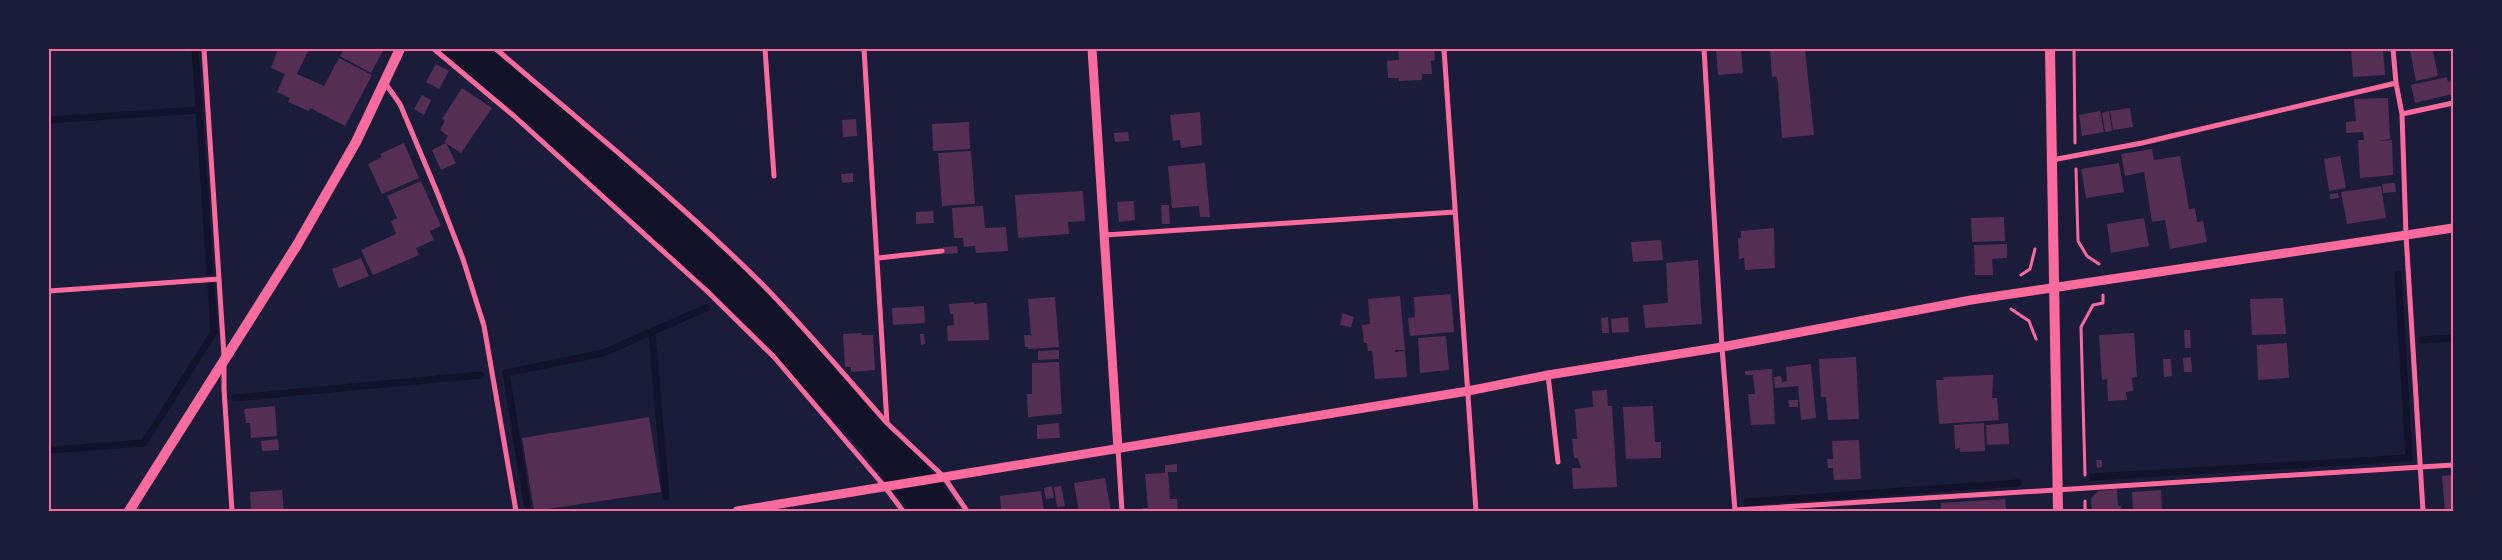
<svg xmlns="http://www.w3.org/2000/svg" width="2502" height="560" font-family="Barlow,sans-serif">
	<rect width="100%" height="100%" fill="#1b1b3a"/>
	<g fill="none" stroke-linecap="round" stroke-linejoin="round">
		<path stroke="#12122b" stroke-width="7" d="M195,49L210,272
			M49,120L199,110
			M652,332L666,497
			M2422,340L2453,338
			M235,398L480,375
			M49,450L144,443L214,332L211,286
			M2093,477L2409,458L2398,274
			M1747,502L2018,483
			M527,504L506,373L603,353L706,308"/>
		<path stroke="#12122b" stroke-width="41" d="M463,49L612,177L728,283L868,426L937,511"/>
	</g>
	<path fill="#542f53" d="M278,49H309L297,74L324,86L339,58L372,75L345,126L310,108L309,111L288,102L290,98L277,92L285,74L271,68Z
		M344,49H384L371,73L340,56Z
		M1398,49H1434L1435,60L1431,61L1432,74H1422V80L1399,81V78H1388L1387,61L1399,60Z
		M1716,49H1741L1743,73L1718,75Z
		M1770,49H1805L1814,135L1782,138L1778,83L1776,76L1772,77Z
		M2351,49H2383L2385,75L2353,77Z
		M2419,49H2440L2433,51L2438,76L2416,81L2410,50Z
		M436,64L449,71L439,89L426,82Z
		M2447,77L2448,82L2453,81V94L2415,103L2411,85Z
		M462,88L492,108L461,153L444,142L448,136L440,130L445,121L442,119Z
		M422,95L431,100L424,115L414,109Z
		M2388,98L2390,139L2378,141L2392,140L2393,175L2360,178L2358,140H2364L2363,132L2346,133V122L2356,121L2354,99Z
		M2130,108L2133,127L2113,130L2110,111Z
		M2100,111L2104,132L2082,136L2079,115Z
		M2109,111L2112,131L2105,132L2102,113Z
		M1200,112L1202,145L1181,148L1180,140L1173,141L1170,115Z
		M856,119L857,136L843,137L842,120Z
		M969,122L970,149L933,151L932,124Z
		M1128,132L1129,141L1115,142L1114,133Z
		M404,143L419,178L382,194L368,164L382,157L380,154Z
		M446,143L456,163L441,170L432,150Z
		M2152,149L2154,160L2180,156L2189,209L2195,208L2197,222L2203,221L2207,242L2170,249L2165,220L2152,222L2144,172L2125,176L2121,154Z
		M971,151L975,204L942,206L938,153Z
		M2340,156L2346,188L2329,191L2324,159Z
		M1205,163L1210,217H1200L1199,206L1172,208L1168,166Z
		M2119,163L2124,192L2086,198L2081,169Z
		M853,173V182L842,183L841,174Z
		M421,181L441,226L430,231L434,240L416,248L419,255L373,275L361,250L396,234L391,221L397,218L387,196Z
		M2395,183L2396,192L2383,193L2382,184Z
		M2381,186L2386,218L2347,224L2341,192Z
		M1083,191L1085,221L1068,222L1069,234L1018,238L1015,195Z
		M2338,193L2339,198L2330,199V194Z
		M1134,201L1135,220L1119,222L1117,202Z
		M1161,205H1169L1170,224H1162Z
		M983,206L985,228L1006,227L1008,251L976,253L975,246L964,247L963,238H954L952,208Z
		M933,211L934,223L916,224V212Z
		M2004,217L2005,241L1972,242L1971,218Z
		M2144,218L2149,246L2111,253L2107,224Z
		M1774,228L1775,268L1745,270L1744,258L1739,259L1738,238H1741V231Z
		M1661,240L1663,260L1633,262L1631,242Z
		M2007,244V258L1992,259L1993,275H1975L1974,245Z
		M957,246L958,253L944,254L943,247Z
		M361,258L369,276L339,288L332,269Z
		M1698,260L1702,324L1645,328L1643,305L1668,303L1666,263Z
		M1451,294L1454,332L1410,336L1408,318L1415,317L1414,297Z
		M1400,296L1405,350H1395V352L1405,351L1407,377L1375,379L1372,351H1368L1367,343H1364L1362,325L1370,324L1368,299Z
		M1055,297L1059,347L1028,349V347H1025L1024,335H1031L1028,299Z
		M2283,298L2286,334L2252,335L2250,299Z
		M974,302V304L987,303L989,340L948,341L947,326L954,325L953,314H950L949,304Z
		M924,306L925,323L893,325L892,308Z
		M1343,313L1354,317L1351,327L1340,325Z
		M1608,317L1609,333H1602L1601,318Z
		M1628,317L1629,332L1612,333L1611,319Z
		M2184,330H2190L2191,348H2185Z
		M861,333L862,335H873L875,370L851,372V367H845L843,334Z
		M2134,333L2137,377L2132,378L2133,391L2126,392L2127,400L2108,401L2107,379L2102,380L2099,335Z
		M920,334H924L925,344L921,345Z
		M1446,336L1449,370L1420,373L1418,338Z
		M2287,343L2289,378L2258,380L2257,345Z
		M1059,350V359L1038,360V351Z
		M1856,357L1859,419L1828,420L1826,397H1821L1819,359Z
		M2191,357L2192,372H2184L2183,358Z
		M2163,359H2171L2172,376L2164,377Z
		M1059,362L1062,414L1028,417L1027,394H1032V363Z
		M1811,364L1816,418L1801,420L1798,386L1775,388L1774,377L1781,376L1782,382L1787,381L1786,367Z
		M1772,369L1775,424L1751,425L1748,394H1755L1753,375H1745V371Z
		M1993,375L1992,398H1997L1999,420L1939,424L1936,380H1944L1943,377Z
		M1607,390L1608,406H1612L1617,487L1573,489L1572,468H1581L1578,458H1574L1572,439H1577L1575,409L1593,407L1592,391Z
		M1788,400H1798V407H1789Z
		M275,406L277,436L251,438L250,423H246L244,409Z
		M1653,406L1655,442H1661V458L1626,459L1623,407Z
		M649,417L661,492L534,511L522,438Z
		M1059,423L1060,438L1037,439V425Z
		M1984,423L1985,451L1960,452V448L1955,449L1954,425Z
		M2008,423L2009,444L1987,445L1986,425Z
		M278,439L279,450L262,451L261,441Z
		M1859,440L1861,479L1834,480L1833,468H1828L1827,459H1833L1832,441Z
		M2096,460H2102V467L2097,468Z
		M1177,464V472H1168L1170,499H1177L1178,511H1142V508H1148L1145,474L1165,473V465Z
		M2453,475V511H2445L2442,476Z
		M1105,478L1111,511H1079L1074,483Z
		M1052,486L1054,498L1046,499L1044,488Z
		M1061,486L1065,506L1057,507L1054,487Z
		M2117,489L2118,506H2121V511H2092L2091,499L2098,491Z
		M282,490L284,511H251L250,492Z
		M2161,490L2162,511H2133L2132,492Z
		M1041,491L1044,511H1001L1000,496Z
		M2005,499L2006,511H1941V503Z"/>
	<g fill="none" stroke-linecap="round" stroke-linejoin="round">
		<path stroke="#ff6b9d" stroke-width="3" d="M2074,49L2075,143
			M2076,169L2078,241L2087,256L2099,264
			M2021,275L2030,269L2035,249
			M2011,309L2029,321L2036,339
			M2085,475L2081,327L2093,305L2103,303V295
			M2085,501V511"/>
		<path stroke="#ff6b9d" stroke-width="5" d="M204,49L224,356
			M434,49L514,116L708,292L774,357L885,487L903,511
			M496,49C586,126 679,201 763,285C806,329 846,377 887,423
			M765,49L774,176
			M864,49L887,423L943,476L967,511
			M1444,49L1476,511
			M1704,49L1722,347L1735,511
			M2393,49L2396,83L2402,114L2406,235L2423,511
			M385,83L400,104L437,192L463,259L484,326L516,511
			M2402,114L2453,103
			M2052,160L2142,143L2396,83
			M1105,235L1455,212
			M878,258L942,251
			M49,291L219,279
			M224,365V389L232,511
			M1548,375L1558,462
			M1118,449L1122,511
			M1735,510L2453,465"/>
		<path stroke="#ff6b9d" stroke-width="9" d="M1092,49L1118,449
			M737,511L1468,391L1548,375L1722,347L1971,300L2453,228"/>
		<path stroke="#ff6b9d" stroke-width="10" d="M2050,49L2058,511
			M129,511L297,245L356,142L400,49"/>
	</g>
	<rect width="2502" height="560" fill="none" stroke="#1b1b3a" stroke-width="100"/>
	<rect x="50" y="50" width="2402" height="460" fill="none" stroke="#ff6b9d" stroke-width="2"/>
</svg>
